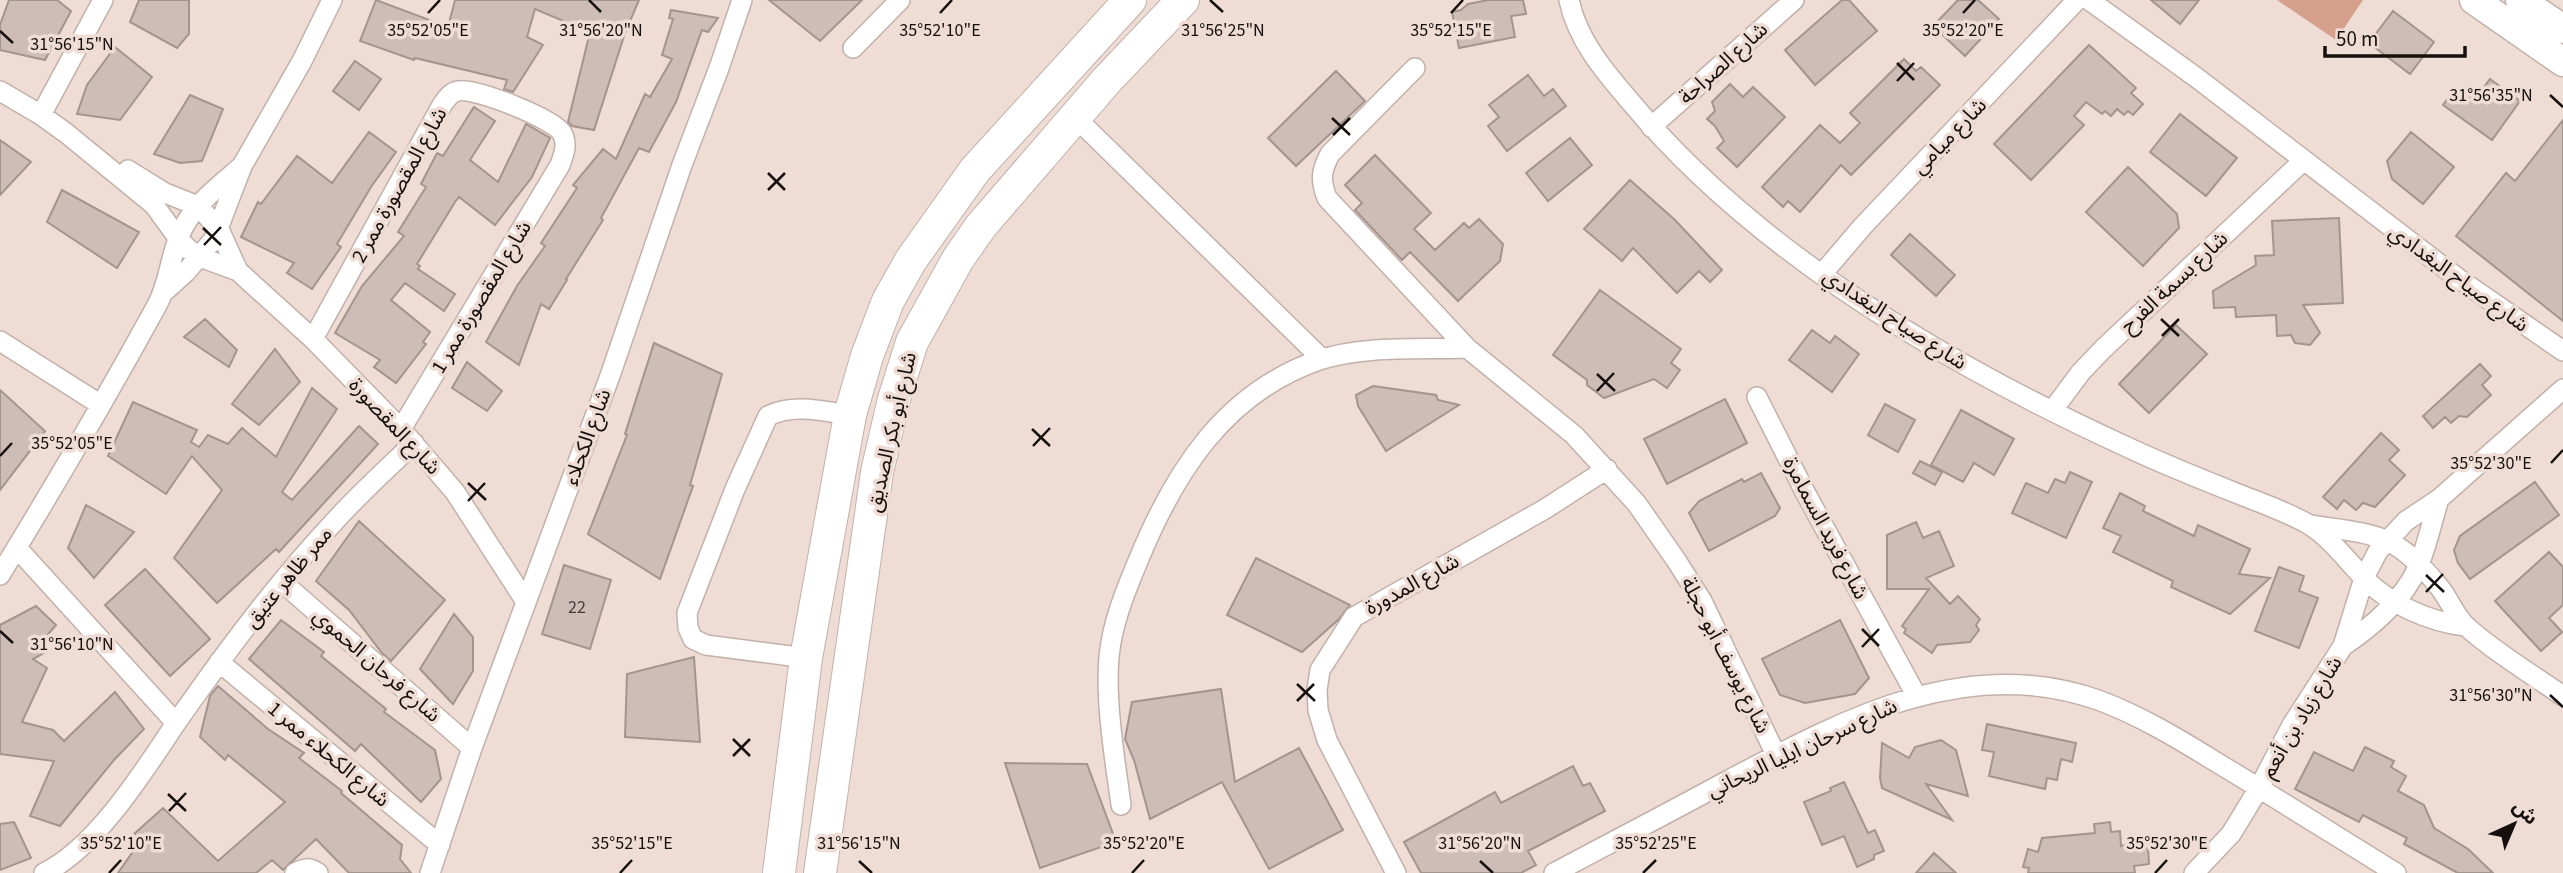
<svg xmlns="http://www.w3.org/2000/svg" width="2563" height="873" font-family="'Source Sans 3','Noto Sans Arabic',sans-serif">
	<rect width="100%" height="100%" fill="#eedcd5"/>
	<path fill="#d5a08b" d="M2277,0H2363L2336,40Z"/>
	<path fill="#cebdb7" stroke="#a4948e" stroke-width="2" d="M9,0H57L71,11L45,60L0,50V25Z
		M139,0H189V34L177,48L130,22Z
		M376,0L448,27L455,0H639L625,33L594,130L572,126L568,122L590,32L535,9L527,37L543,45L513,92L504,89L507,80L415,58L414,60L360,41Z
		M769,0H862L820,41Z
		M1488,0H1523L1526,14L1511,16L1515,37L1459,48L1452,12L1461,10L1468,4Z
		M1842,0H1849L1877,31L1815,85L1785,50Z
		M1958,0H1978L1999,19L1965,56L1933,26Z
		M2151,0H2199L2180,24Z
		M671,10L718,18L708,32L702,30L676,102L649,152L639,148L601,218L603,220L566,279L567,280L549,309L541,304L519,365L486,342L517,286L545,246L541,243L577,188L573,185L603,149L616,159L645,94L650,97L672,59L662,55L673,19L669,18Z
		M2393,11L2434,42L2410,74L2369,43Z
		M2089,45L2136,88L2131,93L2143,104L2133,115L2128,111L2124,115L2117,109L2111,116L2105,111L2102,114L2086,102L2074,116L2084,125L2031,180L1994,144Z
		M115,47L152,77L120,120L77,114L87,85Z
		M1904,59L1916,71L1921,67L1940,85L1851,175L1841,165L1800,212L1788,201L1783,207L1762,187L1820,125L1840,143L1860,123L1850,113Z
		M355,61L381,79L359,110L333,91Z
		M1336,71L1365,101L1296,166L1268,138Z
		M1528,75L1544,96L1553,89L1566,106L1507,151L1488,126L1499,117L1489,105Z
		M2490,79L2520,101L2492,140L2443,105L2453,91L2460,97L2468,86L2479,94Z
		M1730,84L1743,97L1753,87L1785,117L1737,167L1717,148L1724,141L1715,126L1707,119L1715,111L1712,102Z
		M190,95L223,109L202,161L180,163L154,154Z
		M474,107L495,121L470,160L498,182L526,124L550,138L532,177L495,225L459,197L455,202L417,264L420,266L418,269L455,294L444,311L405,283L391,300L430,332L423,342L426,344L396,383L374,367L380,360L335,333L362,286L404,236L398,232L426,187L421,184L437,153L443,156Z
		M2180,114L2237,158L2206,196L2150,152Z
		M2563,120V321L2456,236L2506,173L2515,181Z
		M369,132L396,152L371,187L337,244L341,247L312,289L287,273L294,263L241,237L258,202L261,204L297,156L332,183Z
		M2411,132L2454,167L2423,204L2392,179L2387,161Z
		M1570,138L1592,165L1548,201L1526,173Z
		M0,140L31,162L0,195Z
		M1375,155L1431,213L1414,229L1435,250L1464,223L1469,228L1479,219L1503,244L1500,261L1458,301L1410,252L1402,260L1355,210L1362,203L1345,185Z
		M2128,167L2177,214L2179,228L2143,266L2086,212Z
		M1630,180L1675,220L1722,270L1710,282L1699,271L1677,293L1633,248L1622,261L1584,229Z
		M62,190L139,232L117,268L47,222Z
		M2339,218L2343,303L2303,305L2320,333L2310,345L2295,343L2291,335L2277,336L2276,315L2236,317L2235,307L2214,308L2213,291L2256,265L2255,256L2274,255L2272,221Z
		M1910,234L1955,275L1936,296L1891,255Z
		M1600,290L1681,349L1671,363L1680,370L1667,388L1654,379L1604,398L1587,385V380L1553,355Z
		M205,319L237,350L229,367L184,337Z
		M2176,325L2207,354L2149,413L2119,384Z
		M1812,330L1830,343L1835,336L1859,354L1832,392L1789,360Z
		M654,343L722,374L690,485L693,486L660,579L588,534L627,435L625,434Z
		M275,349L300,382L259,425L232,404Z
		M467,362L502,391L487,411L452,388Z
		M2480,364L2491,376L2482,385L2491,395L2467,417L2459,416L2451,423L2445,417L2433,428L2423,416Z
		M1373,386L1436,395L1438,400L1459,405L1386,451L1358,406L1356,395Z
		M312,388L337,409L282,492L292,500L359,426L378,444L279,552L276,549L217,603L174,558L222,490L192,456L166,494L108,456L133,402L197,430L191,442L199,447L208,435L228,444L242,428L276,457Z
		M0,390L45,431L0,490Z
		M1725,399L1747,443L1667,484L1644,439Z
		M1885,404L1915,420L1898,452L1868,435Z
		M1961,410L2014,439L1994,475L1974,463L1963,482L1931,465Z
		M2381,433L2399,450L2389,460L2405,475L2375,507L2363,503L2356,510L2344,500L2337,509L2323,497Z
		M1920,461L1942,472L1935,485L1913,473Z
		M2070,472L2092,482L2066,538L2012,513L2026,483L2048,493L2055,479L2065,483Z
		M1761,473L1780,508L1775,516L1709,551L1689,513L1699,501L1742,479L1744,482Z
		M2535,482L2559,515L2470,579L2458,563L2454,550L2460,536Z
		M2120,493L2145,506L2143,511L2194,536L2198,525L2250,549L2239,574L2270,578L2230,614L2171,587L2173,581L2113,552L2121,536L2103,528Z
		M86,505L134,532L94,578L68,548Z
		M359,521L445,600L391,661L382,653L349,610L316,581Z
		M1916,522L1923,538L1939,531L1954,566L1926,578L1950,604L1958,596L1980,619L1976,625L1979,630L1970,642L1937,645L1932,653L1904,633L1906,629L1902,626L1929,589H1887V535Z
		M2549,552L2563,567V605L2549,618L2562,632L2541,651L2495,601Z
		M1256,558L1350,605L1338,620L1302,652L1227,615Z
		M564,565L611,580L590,649L542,634Z
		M2279,567L2304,576L2299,591L2318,598L2299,648L2255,631Z
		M145,569L210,639L170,676L105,605Z
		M36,606L56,625L38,646L44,653L33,659L47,668L22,722L53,730L64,741L115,692L144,729L114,760L60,826L30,816L54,761L0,754V625Z
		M454,614L473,637V671L453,704L420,669Z
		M281,620L324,652L321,656L386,709L384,712L435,750L441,779L421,802L361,744L355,751L249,659Z
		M1840,620L1869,678L1855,694L1805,703L1780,695L1762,659Z
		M694,657L700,742L625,737L627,674Z
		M218,686L268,729L304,753L299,758L342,791L341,793L402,845L400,859L411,873H349L316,839L283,870L272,860L256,873H118L141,840L134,834L163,808L218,861L285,802L228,755L225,760L200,737L210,696Z
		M1221,689L1235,782L1299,748L1343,830L1269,869L1222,782L1150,819L1134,760L1125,739L1132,702Z
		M1987,724L2076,743L2072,762L2061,759L2057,780L2047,778L2045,789L1989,776L1994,752L1982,750Z
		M1941,740L1956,750L1968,796L1926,784L1952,820L1882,788L1880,778L1882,743L1909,758L1915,747Z
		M2365,747L2394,761L2391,767L2406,776L2398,791L2424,805L2434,828L2468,849L2493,873H2458L2404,844L2407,838L2363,815L2359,822L2295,789L2314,752L2353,771Z
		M1005,763L1087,764L1116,842L1040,868Z
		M1573,766L1583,786L1590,783L1605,811L1528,851L1536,865L1521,873H1421L1404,842L1495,792L1501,803Z
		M1844,782L1868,833L1875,830L1884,851L1874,855V859L1857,867L1844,836L1822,845L1804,802L1831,791L1830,788Z
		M14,822L31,858L0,870V824Z
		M2110,822L2111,832L2120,831L2121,846L2132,844L2133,850L2148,848L2149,864L2134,866L2135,873H2028L2029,868L2023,867L2028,849L2038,852L2042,838L2095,833L2094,824Z
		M1934,853L1956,873H1916Z"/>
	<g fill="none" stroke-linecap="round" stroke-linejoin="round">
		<defs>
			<path id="minor" d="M1569,0C1577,39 1604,71 1629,100C1755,252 1950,366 2127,447C2165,465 2203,480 2241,495C2264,504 2287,512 2308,524C2330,537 2347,561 2365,579C2389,604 2430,622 2465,626
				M2089,0L2197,78L2459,279L2563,351
				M853,48L900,0
				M1415,68L1330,154C1321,171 1320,180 1327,198L1467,348L1574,435L1637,504L1676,560L1702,601L1776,755
				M0,91L41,115L66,133L154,205L178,238L188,249L200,257L238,271L313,339L401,429L455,492L526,602
				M41,115L103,0
				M1075,117L1322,359
				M1651,127L1794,0
				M128,170L165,193L198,206L219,229L238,271
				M1822,274L1863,226L2077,0
				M166,290L186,272L214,239L242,166L302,61L332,0
				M313,339L442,105C446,99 451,92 458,91C474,87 554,119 562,133C568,144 564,154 560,165L401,429
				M0,341L101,405
				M1757,397L1806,494L1916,695
				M2052,411L2081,372L2103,349L2304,160
				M2310,525C2377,535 2395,532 2440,588C2449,599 2456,618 2467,627C2493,651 2533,675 2563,696
				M17,548L176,723C144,771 96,848 44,873
				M0,575C54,487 106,398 156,307C169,284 169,261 179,237C190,207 219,186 242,166
				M282,582L472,748
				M2343,646C2372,627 2404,599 2418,567C2427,546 2432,521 2439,499
				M806,658L706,645L693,639L688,628L687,613L735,489L768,416C793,403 823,411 850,415
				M219,662L440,845
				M176,723C225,653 276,584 334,522C359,494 387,469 414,443
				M1121,805C1115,760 1105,702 1109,657C1112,624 1125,592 1138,561C1174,473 1224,393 1319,360C1366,345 1419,350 1467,348
				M295,873C304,868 309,867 318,873
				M430,873L472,748L611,373L682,165L719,68L742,0
				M1396,873L1327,740L1318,710L1317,690L1320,670L1354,617L1545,509L1607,469
				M1554,873C1612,842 1670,812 1727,781C1843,720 1965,653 2098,700C2139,715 2179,739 2216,762C2276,798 2336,836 2396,873
				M2194,873L2231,834L2259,788L2292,725L2343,646L2364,578L2378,551L2406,521L2439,499L2563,389"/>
			<path id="secondary" d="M2474,0L2563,62
				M2520,0L2563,29"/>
			<path id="primary" d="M779,873L806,658L850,415L867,356L888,301L911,260L975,170L1130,0
				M820,873L877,472L894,399L912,342L958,259L981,226L1107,80L1183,0"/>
		</defs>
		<use href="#minor" stroke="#c2b1aa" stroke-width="22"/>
		<use href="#secondary" stroke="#c2b1aa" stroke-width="31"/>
		<use href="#primary" stroke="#c2b1aa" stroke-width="34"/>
		<use href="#minor" stroke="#fff" stroke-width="19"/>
		<use href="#secondary" stroke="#fff" stroke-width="28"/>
		<use href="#primary" stroke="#fff" stroke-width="32"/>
	</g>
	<path fill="none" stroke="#15100d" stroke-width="2.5" d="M589,0L601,12M1210,0L1223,12M428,13L440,0M940,13L952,0M1451,13L1463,0M1963,13L1975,0M0,31L13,43M1897,63L1914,80M1897,81L1914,63M2550,95L2563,107M1332,118L1350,135M1333,135L1350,118M768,173L785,190M768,190L785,173M203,228L221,245M204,245L221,227M2161,319L2179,336M2162,336L2179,319M1597,374L1615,391M1597,391L1614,373M1032,429L1050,446M1033,446L1050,428M0,456L12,443M2551,463L2563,450M468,483L486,500M468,501L485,483M2426,575L2444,592M2426,592L2443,574M1862,629L1879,646M0,631L13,643M1862,647L1879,629M1297,684L1315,701M2550,695L2563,707M1297,701L1314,684M733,739L750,756M733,756L750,739M168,794L186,811M169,811L186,793M859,861L872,873M1480,861L1493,873M109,873L121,860M620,873L632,860M1132,873L1144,860M1643,873L1656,860M2155,873L2167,860"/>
	<g text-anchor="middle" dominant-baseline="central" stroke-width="7" stroke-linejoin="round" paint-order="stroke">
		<g font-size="18" fill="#433b38">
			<text x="577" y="607">22</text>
		</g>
		<g font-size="21" fill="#15100d" stroke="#eedcd5">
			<text transform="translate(1723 63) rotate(-42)">شارع الصراحة</text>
			<text transform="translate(1949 136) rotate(-46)">شارع ميامي</text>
			<text transform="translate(399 185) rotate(-61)">شارع المقصورة ممر 2</text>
			<text transform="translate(2459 278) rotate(36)">شارع صياح البغدادي</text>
			<text transform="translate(2174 282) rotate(-43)">شارع بسمة الفرح</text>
			<text transform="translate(481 297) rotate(-59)">شارع المقصورة ممر 1</text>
			<text transform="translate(1895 319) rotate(33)">شارع صياح البغدادي</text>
			<text transform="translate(395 426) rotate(47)">شارع المقصورة</text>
			<text transform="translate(891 432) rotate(-77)">شارع أبو بكر الصديق</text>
			<text transform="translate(587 437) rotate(-70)">شارع الكحلاء</text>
			<text transform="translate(1826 528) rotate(62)">شارع فريد السمامرة</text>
			<text transform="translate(288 577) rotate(-50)">ممر ظاهر عتيق</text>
			<text transform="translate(1412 584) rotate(-29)">شارع المدورة</text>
			<text transform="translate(1726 655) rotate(63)">شارع يوسف أبو حجلة</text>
			<text transform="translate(377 665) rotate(41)">شارع فرحان الحموي</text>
			<text transform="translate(2301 717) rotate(-59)">شارع زياد بن أنعم</text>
			<text transform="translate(1802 748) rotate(-25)">شارع سرحان ايليا الريحاني</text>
			<text transform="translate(329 754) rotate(40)">شارع الكحلاء ممر 1</text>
		</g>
	</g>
	<g font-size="18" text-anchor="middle" fill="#15100d" stroke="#eedcd5" stroke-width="7" stroke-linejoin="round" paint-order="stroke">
		<text x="601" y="36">31°56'20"N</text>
		<text x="1223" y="36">31°56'25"N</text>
		<text x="428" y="36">35°52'05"E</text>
		<text x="940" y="36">35°52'10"E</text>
		<text x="1451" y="36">35°52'15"E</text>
		<text x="1963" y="36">35°52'20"E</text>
		<text x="72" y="50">31°56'15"N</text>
		<text x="2491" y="101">31°56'35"N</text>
		<text x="72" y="449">35°52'05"E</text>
		<text x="2491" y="469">35°52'30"E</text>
		<text x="72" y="650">31°56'10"N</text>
		<text x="2491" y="701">31°56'30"N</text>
		<text x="121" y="849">35°52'10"E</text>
		<text x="632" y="849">35°52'15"E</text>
		<text x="1144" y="849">35°52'20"E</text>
		<text x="1656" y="849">35°52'25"E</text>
		<text x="2167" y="849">35°52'30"E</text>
		<text x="859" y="849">31°56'15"N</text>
		<text x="1480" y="849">31°56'20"N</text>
	</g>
	<g transform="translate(2514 824) rotate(44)" stroke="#eedcd5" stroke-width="5" paint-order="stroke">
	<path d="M0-5L12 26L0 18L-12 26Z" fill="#15100d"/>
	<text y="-10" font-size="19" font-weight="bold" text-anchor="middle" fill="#15100d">ش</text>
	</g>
	<path d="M2325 46v10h140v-10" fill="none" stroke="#15100d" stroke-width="3.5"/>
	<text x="2336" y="46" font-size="21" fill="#15100d" stroke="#eedcd5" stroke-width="5" paint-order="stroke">50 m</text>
</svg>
